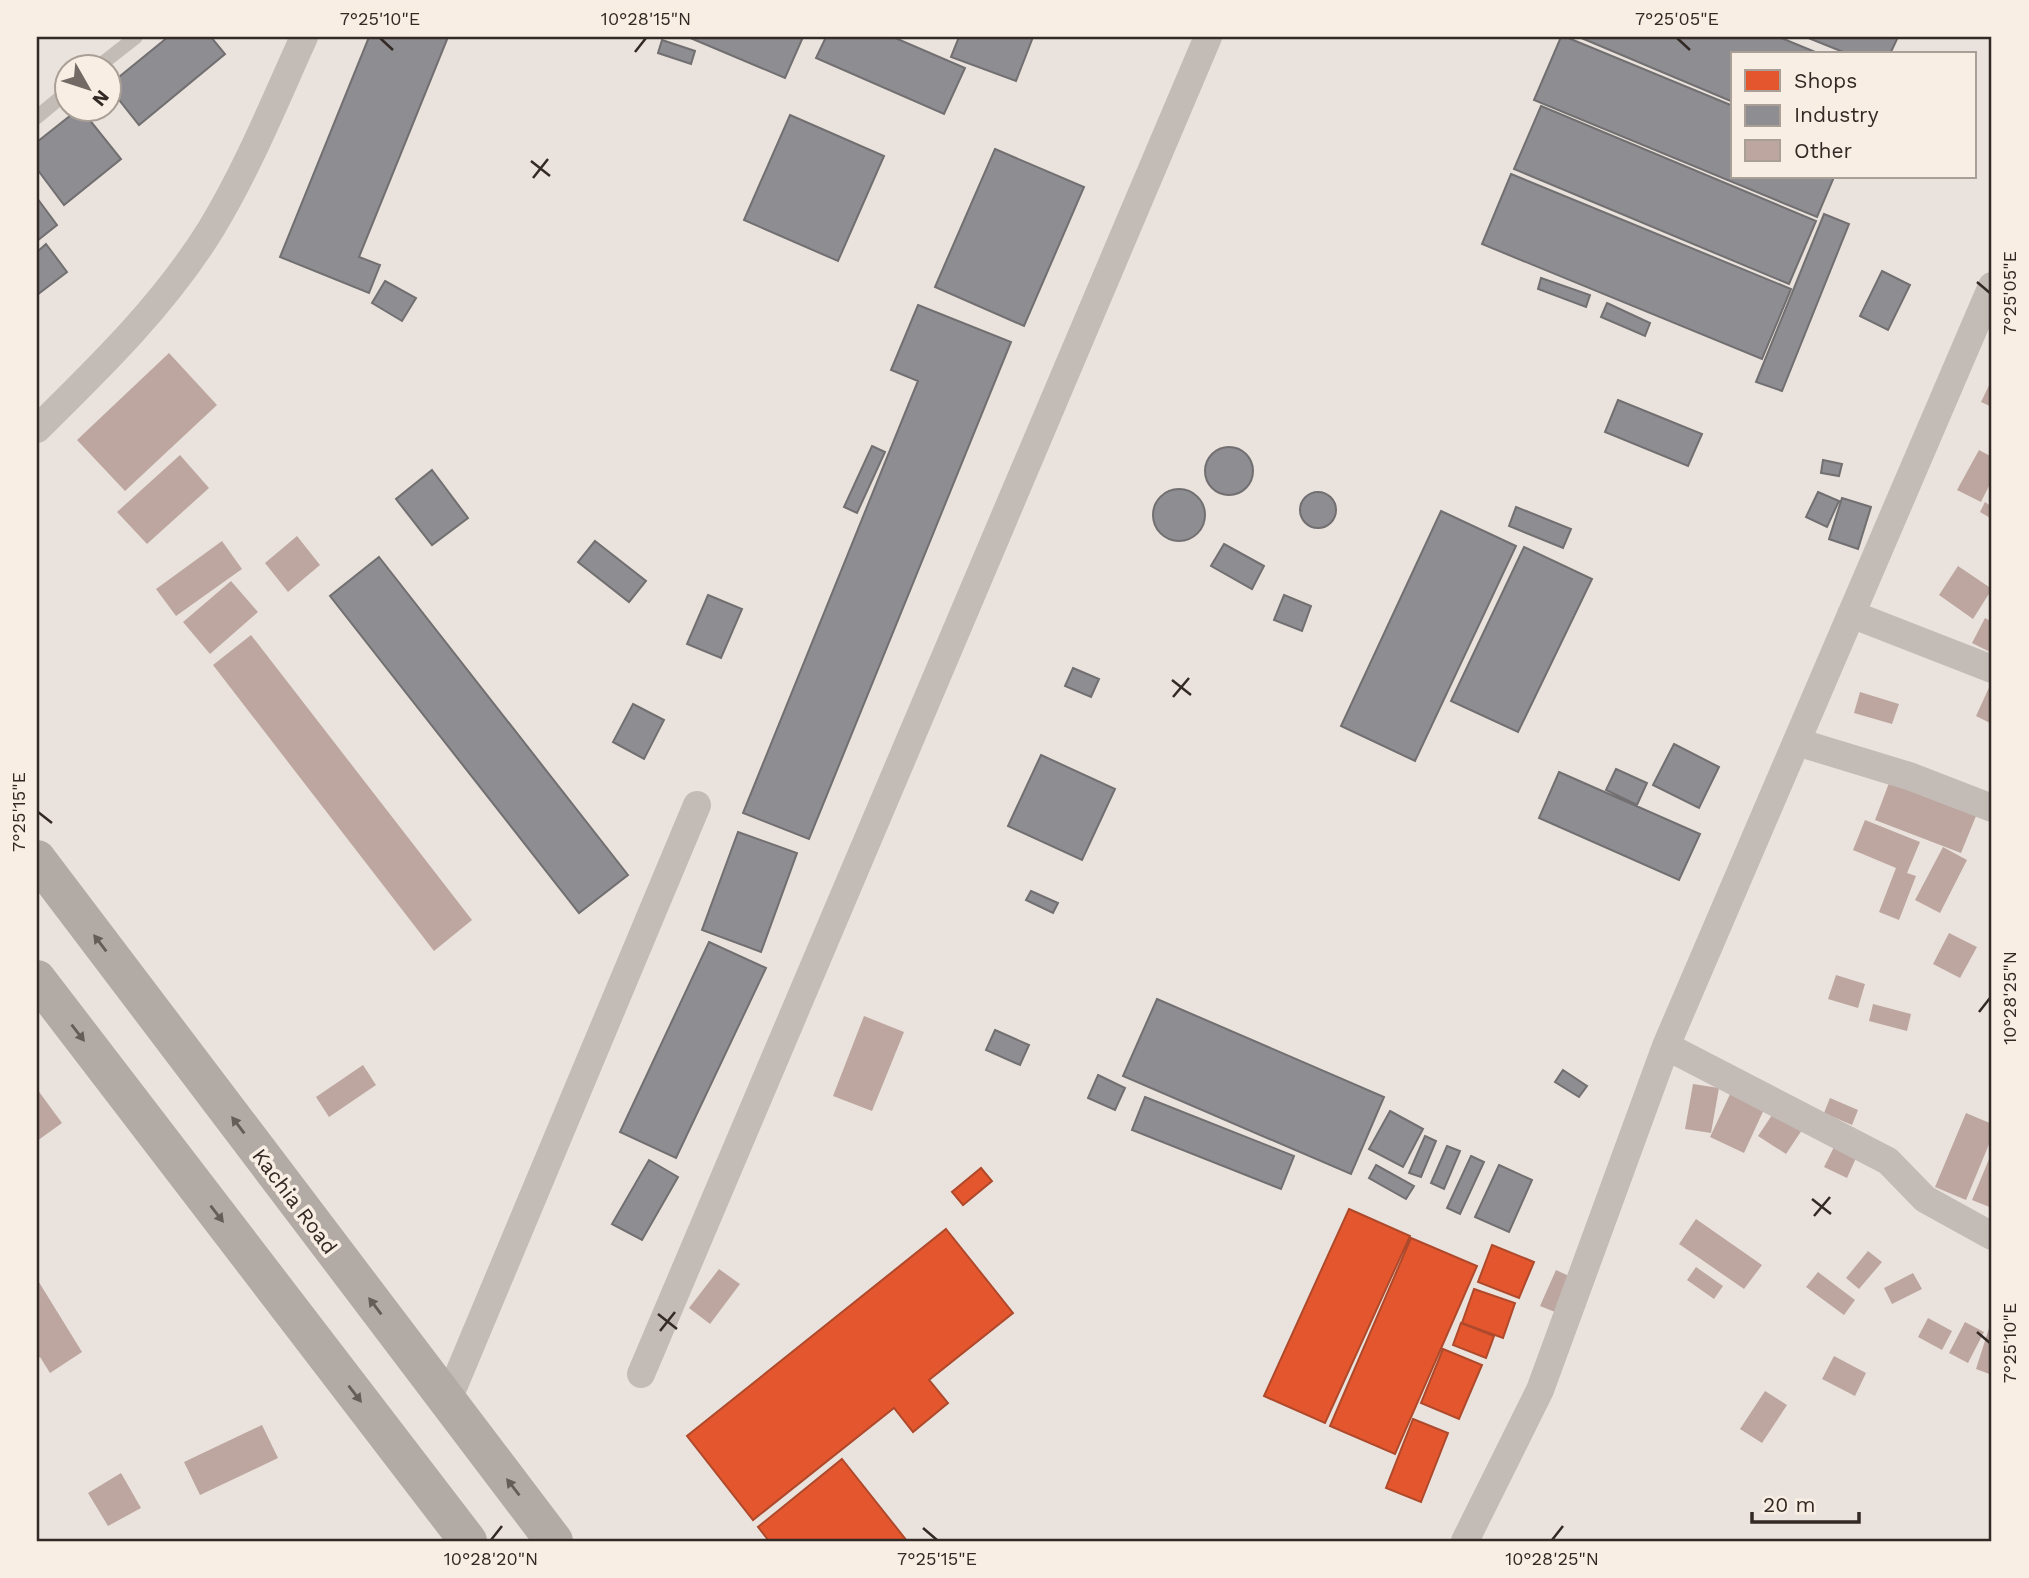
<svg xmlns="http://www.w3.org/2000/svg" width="2029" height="1578" font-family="'Work Sans',sans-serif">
	<rect width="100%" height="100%" fill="#eae3dd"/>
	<path fill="#e4572e" stroke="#af492b" stroke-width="2" d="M981,1168L992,1181L963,1205L952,1192Z
		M1349,1209L1410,1236L1325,1423L1264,1396Z
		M946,1229L1013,1313L929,1380L948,1403L913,1432L894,1408L753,1520L687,1436Z
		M1411,1238L1477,1266L1395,1454L1330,1426Z
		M1492,1245L1534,1262L1519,1298L1478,1282Z
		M1474,1289L1515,1303L1503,1338L1462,1323Z
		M1461,1323L1494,1336L1486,1358L1453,1345Z
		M1443,1349L1482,1365L1459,1419L1421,1403Z
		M1413,1419L1448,1433L1421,1502L1386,1488Z
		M842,1459L907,1541H769L758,1527Z"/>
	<path fill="#8d8d92" stroke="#726f71" stroke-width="2" d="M168,37H211L225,54L139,125L108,86Z
		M369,37H448L359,257L380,265L369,293L280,257Z
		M688,37H803L785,78Z
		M826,37H893L965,68L944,114L816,58Z
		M959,37H1033L1016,81L951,57Z
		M1561,37H1566L1733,106V177H1834L1817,217L1534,100Z
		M1579,37H1779L1820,54H1733V102Z
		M1806,37H1898L1890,54H1848Z
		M662,40L695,51L691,64L658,53Z
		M1541,106L1816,221L1789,284L1514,169Z
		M80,108L121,159L64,205L37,169V142Z
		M790,115L884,156L838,261L744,220Z
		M995,149L1084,187L1024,326L935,287Z
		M1511,174L1791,289L1762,359L1482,244Z
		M37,198L57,225L37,241Z
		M1824,214L1849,224L1782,391L1756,382Z
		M46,244L67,272L37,295V252Z
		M1882,271L1910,285L1888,330L1860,316Z
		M1541,278L1590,295L1586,307L1538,289Z
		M385,281L416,298L402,321L372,303Z
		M1607,303L1650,323L1645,336L1601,317Z
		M918,305L1011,342L809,839L743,813L918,381L891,370Z
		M1618,400L1702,434L1688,466L1605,432Z
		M872,446L885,452L857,513L844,507Z
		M1205 471a24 24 0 1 1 48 0a24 24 0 1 1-48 0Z
		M1823,460L1842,464L1839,476L1821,473Z
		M432,470L468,518L432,545L396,499Z
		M1153 515a26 26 0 1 1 52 0a26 26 0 1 1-52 0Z
		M1300 510a18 18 0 1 1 36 0a18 18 0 1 1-36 0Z
		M1818,492L1839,501L1827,527L1806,517Z
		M1842,498L1871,507L1858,549L1829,539Z
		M1516,507L1571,529L1563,548L1509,526Z
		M1441,511L1516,546L1415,761L1341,726Z
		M595,541L646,581L629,602L578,562Z
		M1224,544L1264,566L1252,589L1211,566Z
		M1524,547L1592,579L1518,732L1451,701Z
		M379,557L628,875L579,913L330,596Z
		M708,595L742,609L721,658L687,644Z
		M1284,595L1311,606L1302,631L1274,620Z
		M1073,668L1099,679L1091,697L1065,686Z
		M633,704L664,720L644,759L613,742Z
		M1674,744L1719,767L1699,808L1653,785Z
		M1041,755L1115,789L1082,860L1008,826Z
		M1616,769L1647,783L1637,805L1606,790Z
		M1559,772L1700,834L1679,880L1539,818Z
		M738,832L797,853L761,952L702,930Z
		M1031,891L1058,903L1053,913L1026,900Z
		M709,942L766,968L676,1158L620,1132Z
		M1157,999L1384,1097L1351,1174L1123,1076Z
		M995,1030L1029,1045L1020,1065L986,1050Z
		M1563,1070L1587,1086L1579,1097L1555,1082Z
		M1098,1075L1125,1088L1115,1110L1088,1098Z
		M1145,1097L1294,1156L1281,1189L1132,1130Z
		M1390,1111L1423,1129L1403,1167L1369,1149Z
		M1425,1136L1436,1141L1421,1177L1409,1173Z
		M1447,1146L1460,1151L1444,1189L1431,1183Z
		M1471,1156L1484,1162L1460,1214L1447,1208Z
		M649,1160L678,1177L642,1240L612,1224Z
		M1376,1165L1414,1186L1406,1199L1369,1178Z
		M1499,1165L1532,1180L1509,1232L1475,1217Z"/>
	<path fill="#bda69f" d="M169,353L217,405L125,491L77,440Z
		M1992,379V407L1981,402Z
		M1979,450L1992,457V480L1981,502L1957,490Z
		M180,455L209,488L147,544L117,512Z
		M1985,502L1992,507V519L1980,512Z
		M297,536L320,565L288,592L265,563Z
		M222,541L242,569L176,616L156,589Z
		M1958,566L1992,589L1973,619L1939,595Z
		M231,581L258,612L210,654L183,622Z
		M1985,618L1992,622V653L1972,643Z
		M251,635L472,920L434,951L213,665Z
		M1992,681V724L1976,716Z
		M1860,692L1899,704L1892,724L1854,713Z
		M1889,783L1976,816L1961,853L1875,820Z
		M1865,820L1920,842L1907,873L1916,876L1899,920L1879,912L1896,868L1853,850Z
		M1943,847L1967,860L1940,913L1915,900Z
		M1949,933L1977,947L1960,978L1933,964Z
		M1836,975L1865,984L1858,1008L1828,999Z
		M1873,1004L1911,1014L1907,1031L1869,1021Z
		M864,1016L904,1032L872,1111L833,1096Z
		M363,1065L376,1085L329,1117L316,1097Z
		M1693,1084L1719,1088L1711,1133L1685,1129Z
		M37,1089L62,1123L37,1141Z
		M1732,1090L1766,1105L1744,1153L1710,1137Z
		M1830,1098L1858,1110L1852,1125L1824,1113Z
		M1776,1109L1804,1127L1786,1154L1758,1136Z
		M1966,1113L1992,1124V1137L1966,1200L1935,1187Z
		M1834,1147L1856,1158L1847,1178L1824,1167Z
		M1992,1152V1208L1972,1200Z
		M1696,1219L1762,1265L1744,1289L1679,1244Z
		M1868,1251L1882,1262L1859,1289L1846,1278Z
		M1696,1267L1723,1286L1714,1299L1687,1280Z
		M719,1269L740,1284L710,1324L689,1308Z
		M1556,1270L1571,1277L1555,1312L1540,1306Z
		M1818,1272L1855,1300L1844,1315L1806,1287Z
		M1913,1273L1922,1289L1892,1304L1884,1288Z
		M37,1279L82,1352L50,1373L40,1357L37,1359Z
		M1928,1318L1952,1331L1942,1350L1918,1337Z
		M1965,1322L1984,1332L1968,1363L1949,1353Z
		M1990,1325L1992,1326V1375L1976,1369Z
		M1834,1356L1866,1373L1855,1396L1822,1379Z
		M1765,1391L1787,1405L1762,1443L1740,1429Z
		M262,1425L278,1458L200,1495L184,1462Z
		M121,1473L141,1508L108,1526L88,1493Z"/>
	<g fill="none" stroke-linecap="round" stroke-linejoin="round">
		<path stroke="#c2bbb6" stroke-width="14" d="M99,66L136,37
			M37,117L66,93"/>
		<path stroke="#c2bbb6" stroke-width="28" d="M37,429C100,367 164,305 211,229C248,168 275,101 304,37
			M1851,614L1992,669
			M1797,742L1912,777L1992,808
			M1666,1046L1888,1161L1925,1199L1992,1236
			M641,1374L1208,37
			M447,1402L697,805
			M1465,1541L1540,1390L1666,1046L1992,286"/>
		<path stroke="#b1aaa5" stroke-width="38" d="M37,859L554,1541
			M37,979L468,1541"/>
	</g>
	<defs><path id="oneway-solid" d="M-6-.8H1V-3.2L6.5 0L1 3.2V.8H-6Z" transform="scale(1.75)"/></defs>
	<g fill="#655d58">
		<use href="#oneway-solid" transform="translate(100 943) rotate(-127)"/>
		<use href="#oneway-solid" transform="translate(78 1033) rotate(52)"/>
		<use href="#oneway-solid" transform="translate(238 1125) rotate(-127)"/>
		<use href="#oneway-solid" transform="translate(217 1214) rotate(52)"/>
		<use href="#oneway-solid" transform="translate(375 1306) rotate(-127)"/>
		<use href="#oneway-solid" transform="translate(355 1394) rotate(52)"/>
		<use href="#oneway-solid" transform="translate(513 1487) rotate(-128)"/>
	</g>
	<path fill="none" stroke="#332925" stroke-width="2.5" d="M380,38L393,50M1677,38L1690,50M635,52L646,38M531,161L550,176M533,178L548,159M1977,282L1990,293M1172,680L1191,695M1173,697L1189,678M38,812L52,823M1979,1012L1990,998M1812,1199L1831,1214M1814,1216L1830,1197M658,1314L677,1329M660,1331L675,1312M1977,1332L1990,1343M923,1528L937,1540M491,1540L502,1526M1552,1540L1563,1526"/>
	<g text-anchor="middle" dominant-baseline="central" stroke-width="7" stroke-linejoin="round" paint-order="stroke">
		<g font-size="21" fill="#332925" stroke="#f8eee3">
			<text transform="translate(295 1201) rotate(53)">Kachia Road</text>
		</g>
	</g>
	<rect width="2029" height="1578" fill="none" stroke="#f8eee3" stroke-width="77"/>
	<rect x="1731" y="52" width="245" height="126" fill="#f8eee3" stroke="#a99f97" stroke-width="2"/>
	<rect x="1745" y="70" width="35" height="21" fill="#e4572e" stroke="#a99f97" stroke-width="2"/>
	<text x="1794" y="88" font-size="21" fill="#332925">Shops</text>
	<rect x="1745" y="105" width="35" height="21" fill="#8d8d92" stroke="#a99f97" stroke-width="2"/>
	<text x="1794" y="122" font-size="21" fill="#332925">Industry</text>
	<rect x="1745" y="140" width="35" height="21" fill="#bda69f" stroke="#a99f97" stroke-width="2"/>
	<text x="1794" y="158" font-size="21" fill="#332925">Other</text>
	<g transform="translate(88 88) rotate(129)"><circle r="33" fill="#f8eee3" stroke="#a99f97" stroke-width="2"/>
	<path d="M0-5L12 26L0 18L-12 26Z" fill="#736a65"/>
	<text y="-10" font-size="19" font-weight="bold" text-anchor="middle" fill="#332925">N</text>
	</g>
	<path d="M1752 1512v10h107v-10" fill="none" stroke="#332925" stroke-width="3.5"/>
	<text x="1763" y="1512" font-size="21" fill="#332925" stroke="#f8eee3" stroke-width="5" paint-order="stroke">20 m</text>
	<rect x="38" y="38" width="1952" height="1502" fill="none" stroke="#332925" stroke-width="2.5"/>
	<g font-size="18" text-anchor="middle" fill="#332925">
		<text x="380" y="25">7°25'10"E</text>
		<text x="646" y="25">10°28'15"N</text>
		<text x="1677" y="25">7°25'05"E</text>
		<text transform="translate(2010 293) rotate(-90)" y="6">7°25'05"E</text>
		<text transform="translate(19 812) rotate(-90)" y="6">7°25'15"E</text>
		<text transform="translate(2010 998) rotate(-90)" y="6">10°28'25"N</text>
		<text transform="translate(2010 1343) rotate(-90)" y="6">7°25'10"E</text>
		<text x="491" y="1565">10°28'20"N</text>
		<text x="937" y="1565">7°25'15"E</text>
		<text x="1552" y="1565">10°28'25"N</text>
	</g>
</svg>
